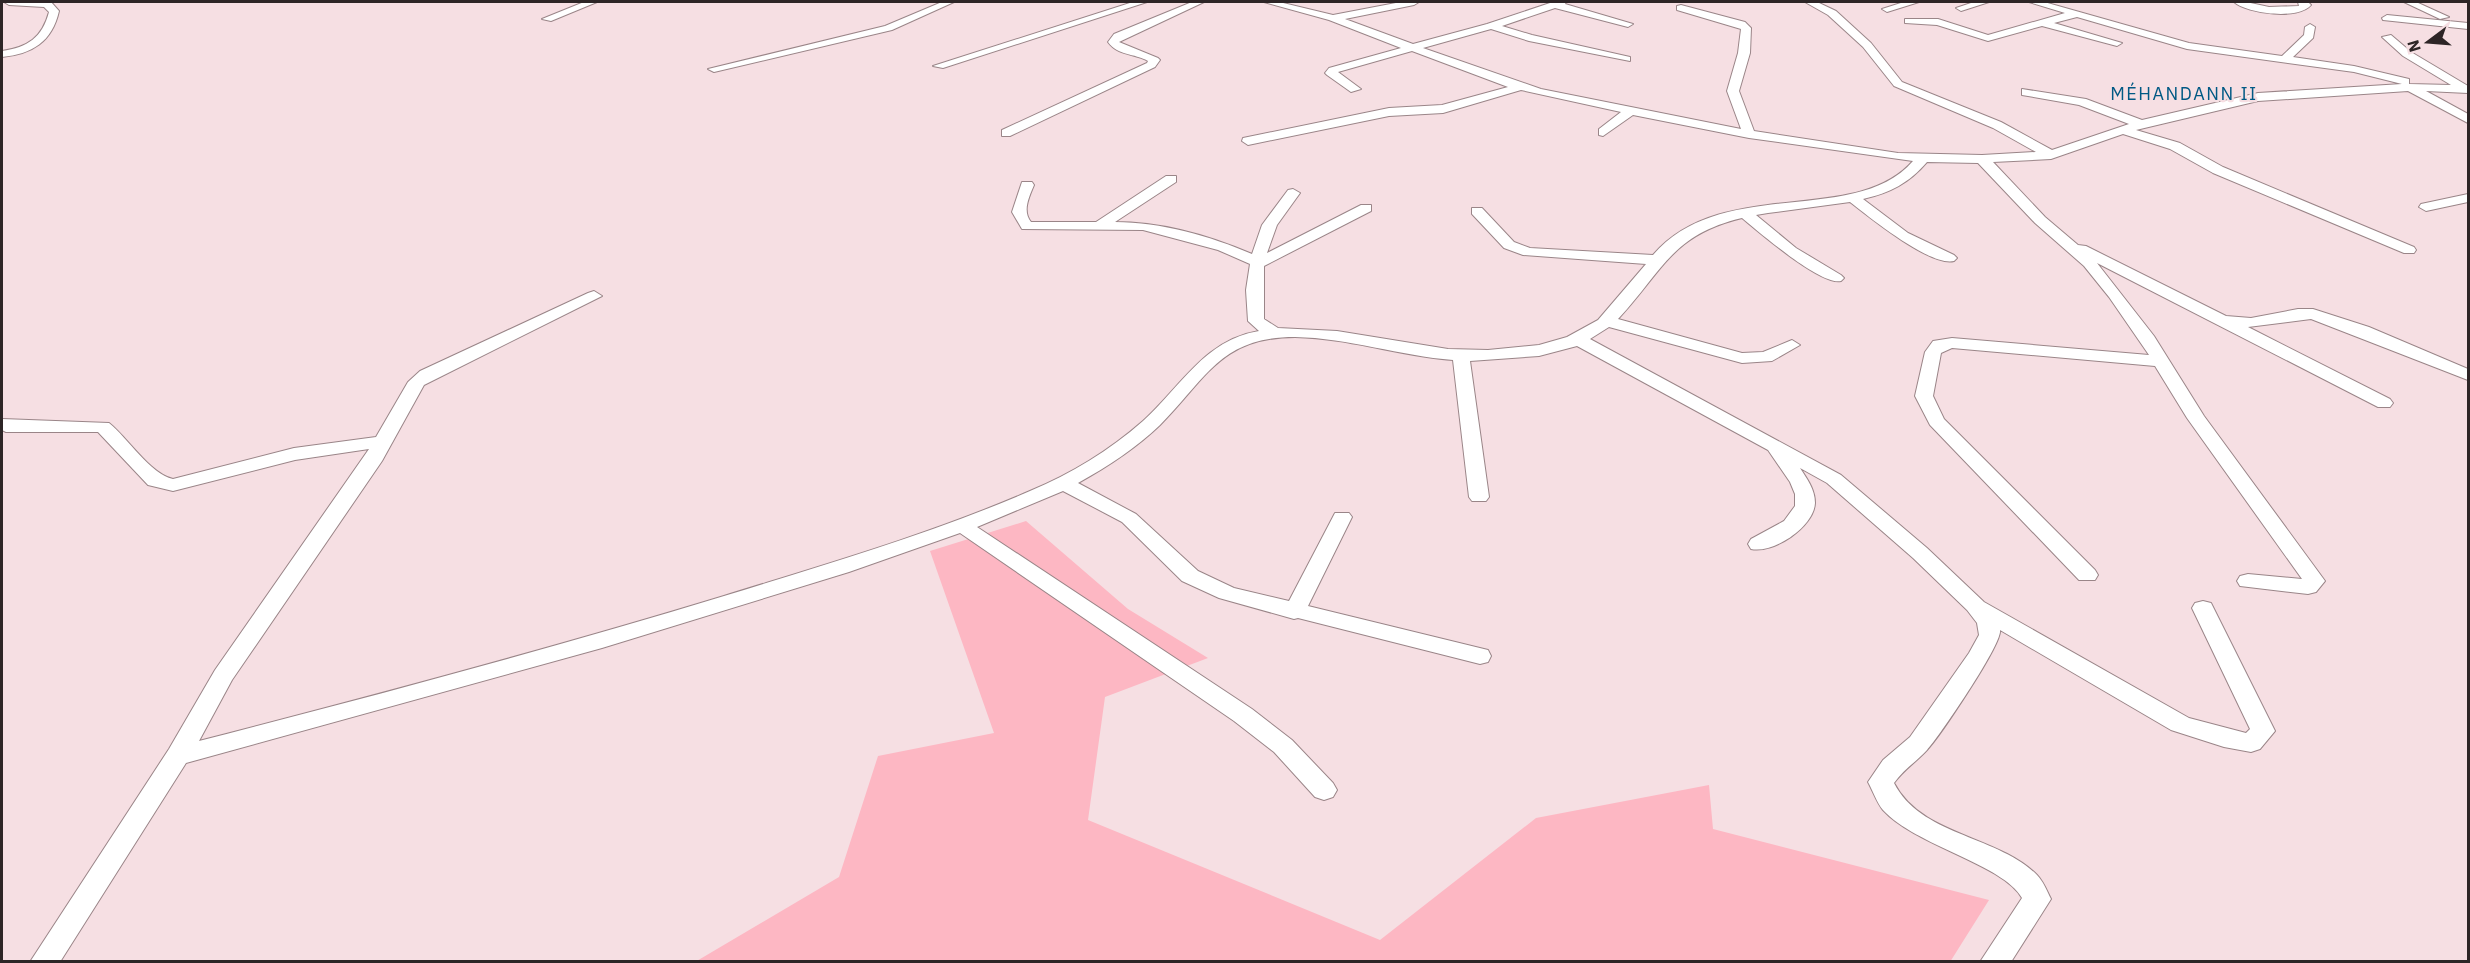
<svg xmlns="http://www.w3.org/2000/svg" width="2470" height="963" font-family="'IBM Plex Sans',sans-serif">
	<rect width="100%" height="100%" fill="#f6dfe3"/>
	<path fill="#fdb7c3" d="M1026,521L1128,609L1208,658L1105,697L1088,820L1380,940L1536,818L1709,785L1713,829L1989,900L1950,962H695L839,877L878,756L994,733L930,551Z"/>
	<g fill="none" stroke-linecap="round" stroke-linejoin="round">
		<defs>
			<path id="minor" d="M4,2H51L59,11C52,42 32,54 2,57V51C28,47 42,38 49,12L44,7L9,5Z
				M584,2H597L551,21L542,19Z
				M942,2H954L892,30L714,72L708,69L885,26Z
				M1133,2H1147L943,68L933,66Z
				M1192,2H1204L1119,42L1158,58L1160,60L1155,67L1010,136H1002V130L1147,63L1148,61C1134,53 1118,56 1108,42L1114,34Z
				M1264,2H1279L1333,15L1401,2H1419L1414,5L1345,19L1413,44L1487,24L1553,2H1566L1565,4L1633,24L1628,27L1555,8L1502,26L1532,35L1630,57V61L1529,41L1491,29L1423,48L1541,89L1741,129L1727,91L1738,53L1741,29L1677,10V6L1681,5L1745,22L1751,28L1750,53L1739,91L1754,131L1898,153L1982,155L2036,152L1993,128L1894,86L1863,47L1828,15L1805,2H1817L1836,11L1871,43L1902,82L2001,122L2052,150L2129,124L2079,105L2022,95V89L2086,99L2142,120L2258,93L2402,84L2354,72L2187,49L2077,17L2054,23L2122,43L2117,46L2042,26L1988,41L1937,25L1905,23V19H1938L1988,35L2065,13L2029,2H2044L2189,43L2282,56L2304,35L2305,27L2310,24L2315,27L2313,38L2293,57L2354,66L2409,79V84L2451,85L2403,56L2382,37L2391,35L2411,52L2468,86V93L2426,91L2468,114V123L2408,91L2258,101L2136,130L2180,143L2223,167L2414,247L2416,250L2414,253H2404L2213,173L2170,149L2123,134L2051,159L1993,162L2045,217L2078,245L2086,246L2226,316L2251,318L2298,309H2313L2369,327L2468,369V380L2311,319L2248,327L2390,399L2393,403L2390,407H2378L2097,263L2154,336L2204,416L2325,581L2316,592L2308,594L2240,586L2237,581L2240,576L2248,574L2302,579L2187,418L2155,366L1952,348L1941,353L1933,396L1944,419L2095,570L2098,575L2095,580H2079L1930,425L1915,396L1925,352L1933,341L1952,338L2149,355L2109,297L2084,266L2035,223L1978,163L1927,162C1909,183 1890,193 1863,199L1908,233L1954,255L1957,258L1954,261C1931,267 1869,217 1850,202L1768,213L1756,215L1796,248L1841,275L1844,278L1841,281C1821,286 1759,232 1742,218C1671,235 1663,271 1618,319L1742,353L1763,352L1792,340L1800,345L1772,361L1742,363L1609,327L1590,339L1841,475L1927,548L1984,602L2189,718L2246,733L2250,729L2192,608L2195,603L2203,601L2211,603L2275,731L2260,749L2251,752L2224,747L2171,730L2000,630C2003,643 1939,737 1927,750C1916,762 1903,770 1894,783C1921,836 1997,835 2037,875C2043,881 2047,891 2051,899L2011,962H1980L2022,898C2003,864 1916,846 1883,810C1877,803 1873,791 1868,782L1883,760L1910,737L1969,653L1979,635L1977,623L1967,610L1913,558L1827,483L1800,468C1807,479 1815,489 1815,503C1814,527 1773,554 1751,549L1748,544L1751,539L1784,521L1795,506V494L1790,482L1768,450L1577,346L1539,356L1470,361L1489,497L1486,501H1472L1469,497L1453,360C1400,356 1349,338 1295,337C1220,337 1206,379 1160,425C1136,448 1107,467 1078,483L1136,514L1198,571L1234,588L1289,601L1335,513H1349L1352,517L1308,606L1488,650L1491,656L1488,662L1480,664L1298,618L1294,619L1219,598L1182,581L1122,522L1063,491L977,527L1252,709L1292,740L1333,783L1337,790L1333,797L1324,800L1315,797L1274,752L1234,721L960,533L849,572L602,648L186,763L60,962H30L169,749L215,670L369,449L295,460L173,491L148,485L98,432H6L2,430V419L109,423C128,438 150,474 173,479L294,448L376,437L408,382L420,371L588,293L594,291L602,296L424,385L382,461L232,680L199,741C374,696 550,649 724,596C827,564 931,534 1030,491C1071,474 1110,450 1143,421C1181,387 1204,340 1259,331L1248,321L1246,290L1250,264L1218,250L1143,230L1022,229L1012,212L1022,182H1032L1034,185C1029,197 1022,211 1031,222H1096L1166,176H1176V182L1115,222C1161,222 1210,236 1252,254L1262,225L1288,190L1293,189L1300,193L1277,225L1267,253L1361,205H1371V211L1264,266V319L1278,328L1337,331L1448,349L1488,350L1539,345L1567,337L1598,320L1646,264L1523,255L1504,248L1472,214V208H1482L1514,242L1530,248L1653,255C1722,175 1856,227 1913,161L1749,138L1633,115L1603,136L1599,135V129L1621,112L1521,90L1443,113L1389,116L1248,145L1242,141L1243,138L1389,108L1442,105L1508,87L1412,51L1338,72L1361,89L1351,92L1327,75L1325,73L1329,68L1401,48L1329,20Z
				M1904,2H1919L1887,12L1882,9Z
				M1974,2H1989L1961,11L1956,8Z
				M2234,2H2246L2269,7L2299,6L2298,2H2308L2311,5C2299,20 2248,14 2234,2Z
				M2404,2H2416L2449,17L2440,19Z
				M2387,15L2468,23V29L2383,20L2382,18Z
				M2468,194V202L2426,211L2419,207L2421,204Z"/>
		</defs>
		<use href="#minor" stroke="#9a8588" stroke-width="2"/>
		<use href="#minor" fill="#fff" fill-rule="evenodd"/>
	</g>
	<g text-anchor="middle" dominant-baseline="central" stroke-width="4.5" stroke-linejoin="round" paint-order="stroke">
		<g font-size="18" letter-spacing="1.5" fill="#015984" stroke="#f6dfe3">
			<text x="2184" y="93">MÉHANDANN II</text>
		</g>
	</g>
	<rect width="2470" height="963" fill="none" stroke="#2d2526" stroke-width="6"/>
	<g transform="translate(2428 42) rotate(254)" stroke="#f6dfe3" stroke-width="4.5" paint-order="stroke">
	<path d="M0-4.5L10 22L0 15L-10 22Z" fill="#2d2526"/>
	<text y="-9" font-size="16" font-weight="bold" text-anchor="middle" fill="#2d2526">N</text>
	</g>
</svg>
